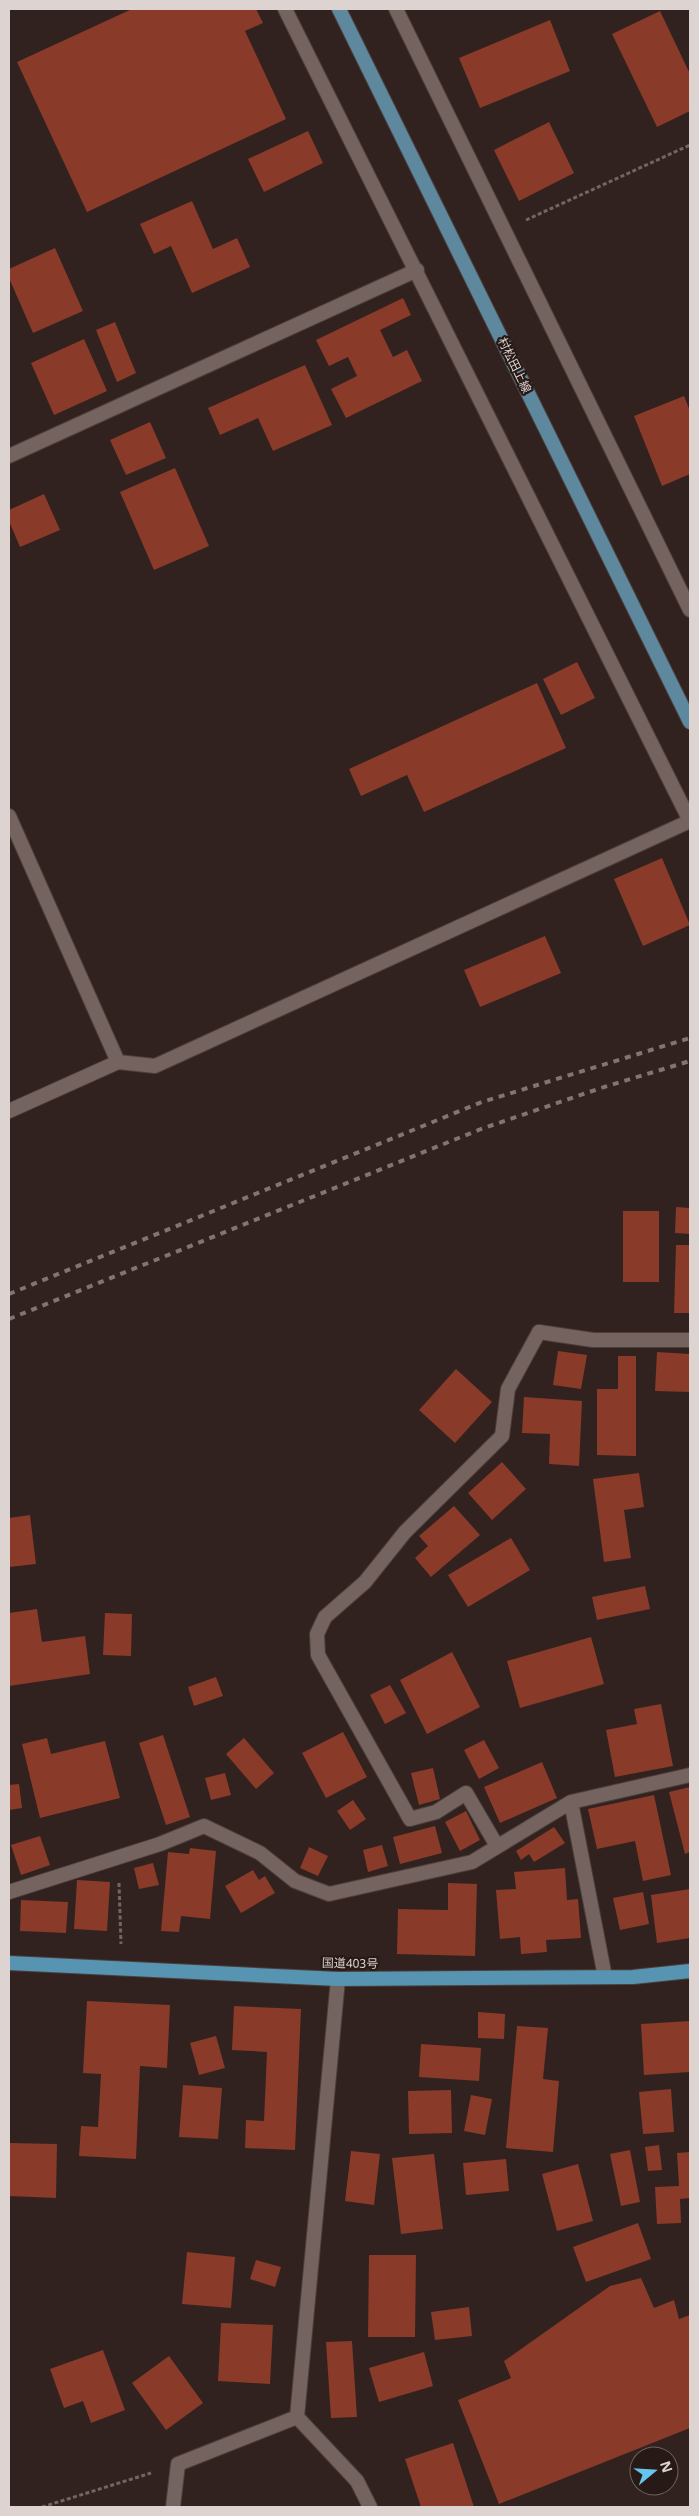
<svg xmlns="http://www.w3.org/2000/svg" width="699" height="2516" font-family="'Noto Sans','Noto Sans JP',sans-serif">
	<rect width="100%" height="100%" fill="#31221f"/>
	<path fill="#8a3a28" d="M132,9H256L263,23L245,31L286,119L87,212L17,62Z
		M660,11L690,74V111L657,127L612,34Z
		M550,20L570,71L480,108L459,58Z
		M549,122L574,173L519,201L494,150Z
		M308,131L323,163L264,192L248,159Z
		M192,201L213,249L237,238L250,267L192,293L171,246L154,254L140,224Z
		M55,248L83,311L33,333L9,278V269Z
		M403,298L411,315L380,330L393,357L407,350L422,381L346,418L331,389L357,376L348,357L329,366L316,340Z
		M115,322L136,373L117,382L96,330Z
		M84,339L107,391L54,415L31,363Z
		M305,365L332,425L273,451L258,418L220,435L208,408Z
		M684,396L690,411V474L662,486L634,416Z
		M150,422L166,458L126,475L110,440Z
		M175,468L209,546L154,570L120,492Z
		M44,494L60,530L20,547L9,521V510Z
		M577,662L595,698L561,715L543,679Z
		M537,683L566,748L424,812L407,775L361,796L349,769Z
		M662,858L690,925L643,946L614,879Z
		M545,936L561,973L480,1007L464,970Z
		M676,1207L690,1208V1234L675,1233Z
		M623,1211H659V1282H623Z
		M676,1245H690V1313H674Z
		M558,1351L587,1355L581,1389L553,1385Z
		M657,1352L690,1354V1392L655,1391Z
		M618,1356H636V1456L597,1455V1389H618Z
		M456,1369L492,1402L455,1443L419,1410Z
		M524,1397L582,1401L579,1466L549,1464L550,1434L522,1433Z
		M502,1462L526,1489L492,1520L468,1493Z
		M639,1473L644,1507L624,1510L631,1558L604,1562L593,1479Z
		M454,1506L480,1535L431,1577L415,1558L428,1546L419,1536Z
		M30,1515L36,1564L9,1567V1518Z
		M511,1538L530,1570L468,1607L448,1575Z
		M645,1586L650,1609L597,1620L592,1597Z
		M37,1609L42,1642L85,1636L90,1674L9,1686V1613Z
		M105,1613L132,1614L131,1656L103,1655Z
		M591,1637L604,1684L520,1708L507,1661Z
		M452,1652L480,1707L427,1734L400,1680Z
		M216,1677L223,1696L194,1706L188,1687Z
		M390,1685L406,1713L385,1724L370,1695Z
		M661,1704L673,1766L615,1777L606,1730L637,1724L634,1709Z
		M343,1732L367,1777L326,1798L302,1753Z
		M163,1735L190,1817L166,1825L139,1743Z
		M47,1738L51,1754L105,1741L120,1798L40,1818L22,1744Z
		M244,1738L274,1773L256,1789L226,1754Z
		M484,1740L499,1768L479,1779L464,1750Z
		M542,1762L557,1798L500,1823L484,1787Z
		M433,1768L440,1799L419,1805L411,1773Z
		M225,1773L231,1795L211,1800L205,1778Z
		M19,1784L22,1808L9,1810V1785Z
		M690,1787V1852L685,1854L669,1792Z
		M654,1795L671,1875L643,1881L635,1841L597,1849L588,1809Z
		M353,1800L366,1819L350,1830L337,1811Z
		M466,1811L480,1840L460,1851L445,1822Z
		M435,1826L442,1853L400,1864L393,1837Z
		M554,1827L565,1843L534,1862L529,1854L521,1860L516,1851Z
		M40,1836L50,1865L21,1875L11,1845Z
		M382,1845L388,1866L368,1872L363,1850Z
		M309,1847L328,1856L318,1876L300,1868Z
		M190,1848L216,1851L210,1919L181,1916L179,1932L161,1931L168,1852L189,1854Z
		M153,1863L159,1885L139,1889L134,1868Z
		M565,1868L567,1900L578,1899L581,1938L546,1940L547,1952L521,1954L520,1937L500,1939L496,1890L516,1889L514,1872Z
		M253,1870L259,1880L265,1876L275,1893L241,1913L225,1886Z
		M77,1880L110,1882L107,1931L74,1929Z
		M448,1883L477,1884L475,1956L397,1954L398,1909L448,1910Z
		M690,1889V1938L657,1943L651,1895Z
		M643,1892L649,1924L620,1930L613,1898Z
		M21,1900L68,1902L66,1933L20,1931Z
		M87,2001L170,2005L167,2068L140,2066L136,2159L79,2156L81,2126L98,2127L101,2074L83,2073Z
		M234,2006L301,2009L295,2150L245,2148L246,2120L264,2121L267,2052L232,2050Z
		M478,2012L505,2014L504,2039L478,2038Z
		M690,2021V2072L644,2075L641,2024Z
		M517,2026L548,2028L543,2079L559,2081L553,2152L506,2148Z
		M216,2036L225,2068L199,2075L190,2043Z
		M421,2044L481,2048L479,2081L419,2077Z
		M183,2085L222,2088L218,2139L179,2137Z
		M671,2089L674,2132L643,2134L639,2092Z
		M451,2090L452,2133L409,2134L408,2091Z
		M471,2095L492,2099L485,2135L464,2131Z
		M9,2143L57,2144L56,2198L9,2196Z
		M659,2145L662,2170L648,2171L645,2147Z
		M630,2150L640,2202L621,2206L610,2154Z
		M351,2151L380,2154L374,2205L345,2201Z
		M690,2152V2198L680,2199L681,2223L657,2224L655,2187L679,2186L677,2153Z
		M434,2154L443,2229L401,2234L392,2158Z
		M506,2159L509,2191L466,2195L463,2163Z
		M578,2164L593,2221L557,2231L542,2174Z
		M638,2223L651,2259L586,2282L573,2247Z
		M187,2252L235,2257L231,2308L182,2304Z
		M369,2255H416L415,2337H368Z
		M256,2260L281,2267L275,2287L250,2279Z
		M641,2278L654,2308L674,2300L679,2319L690,2315V2428L499,2504L458,2400L511,2378L504,2361L610,2286Z
		M469,2307L472,2336L435,2340L431,2312Z
		M221,2323L273,2325L270,2384L218,2381Z
		M352,2341L357,2417L331,2418L326,2342Z
		M103,2350L125,2410L91,2423L83,2401L64,2408L50,2369Z
		M424,2352L433,2386L379,2402L369,2368Z
		M169,2356L203,2403L166,2430L132,2383Z
		M453,2443L474,2507H421L405,2459Z"/>
	<g fill="none" stroke-linecap="round" stroke-linejoin="round">
		<defs>
			<path id="service" d="M118,1062L155,1066L690,821
				M497,1846L466,1793L436,1812L410,1819L318,1655L317,1634L325,1617L365,1582L405,1532L502,1436L508,1389L539,1332"/>
			<path id="minor" d="M285,9L690,821
				M396,9L690,610
				M9,456L417,270
				M9,816L118,1062L9,1111
				M539,1332L593,1340H690
				M571,1802L605,1977
				M9,1892L160,1844L204,1826L260,1853L295,1881L329,1894L472,1862L571,1802L690,1775
				M338,1979L297,2417L357,2481L370,2507
				M173,2507L178,2464L297,2417"/>
			<path id="primary" d="M339,9L690,722"/>
			<path id="trunk" d="M9,1963L338,1979L633,1977L690,1971"/>
		</defs>
		<use href="#service" stroke="#4b3f3c" stroke-width="16"/>
		<use href="#minor" stroke="#4b3f3c" stroke-width="16"/>
		<use href="#primary" stroke="#4b3f3c" stroke-width="16"/>
		<use href="#trunk" stroke="#4b3f3c" stroke-width="16"/>
		<path stroke="#726562" stroke-width="3" stroke-dasharray="4 2.5" stroke-linecap="butt" d="M526,220L690,145
			M119,1883L121,1944
			M42,2507L151,2473"/>
		<use href="#service" stroke="#75635f" stroke-width="14"/>
		<use href="#minor" stroke="#75635f" stroke-width="14"/>
		<use href="#primary" stroke="#5e889d" stroke-width="14"/>
		<use href="#trunk" stroke="#5694b2" stroke-width="14"/>
		<path stroke="#817472" stroke-width="4" stroke-dasharray="6 6" stroke-linecap="butt" d="M9,1294L482,1102L690,1038
			M9,1319L481,1129L601,1088L690,1061"/>
	</g>
	<g text-anchor="middle" dominant-baseline="central" stroke-width="4.5" stroke-linejoin="round" paint-order="stroke">
		<g font-size="12" fill="#ddd3d1" stroke="#271915">
			<text transform="translate(515 365) rotate(64)">村松田上線</text>
			<text transform="translate(350 1963) rotate(1)">国道403号</text>
		</g>
	</g>
	<rect width="699" height="2516" fill="none" stroke="#ddd3d1" stroke-width="20"/>
	<g transform="translate(654 2471) rotate(72)"><circle r="24" fill="#271915" stroke="#706360"/>
	<path d="M0-4L9 19L0 12L-9 19Z" fill="#67c4ef"/>
	<text y="-8" font-size="14" font-weight="bold" text-anchor="middle" fill="#ddd3d1">N</text>
	</g>
</svg>
